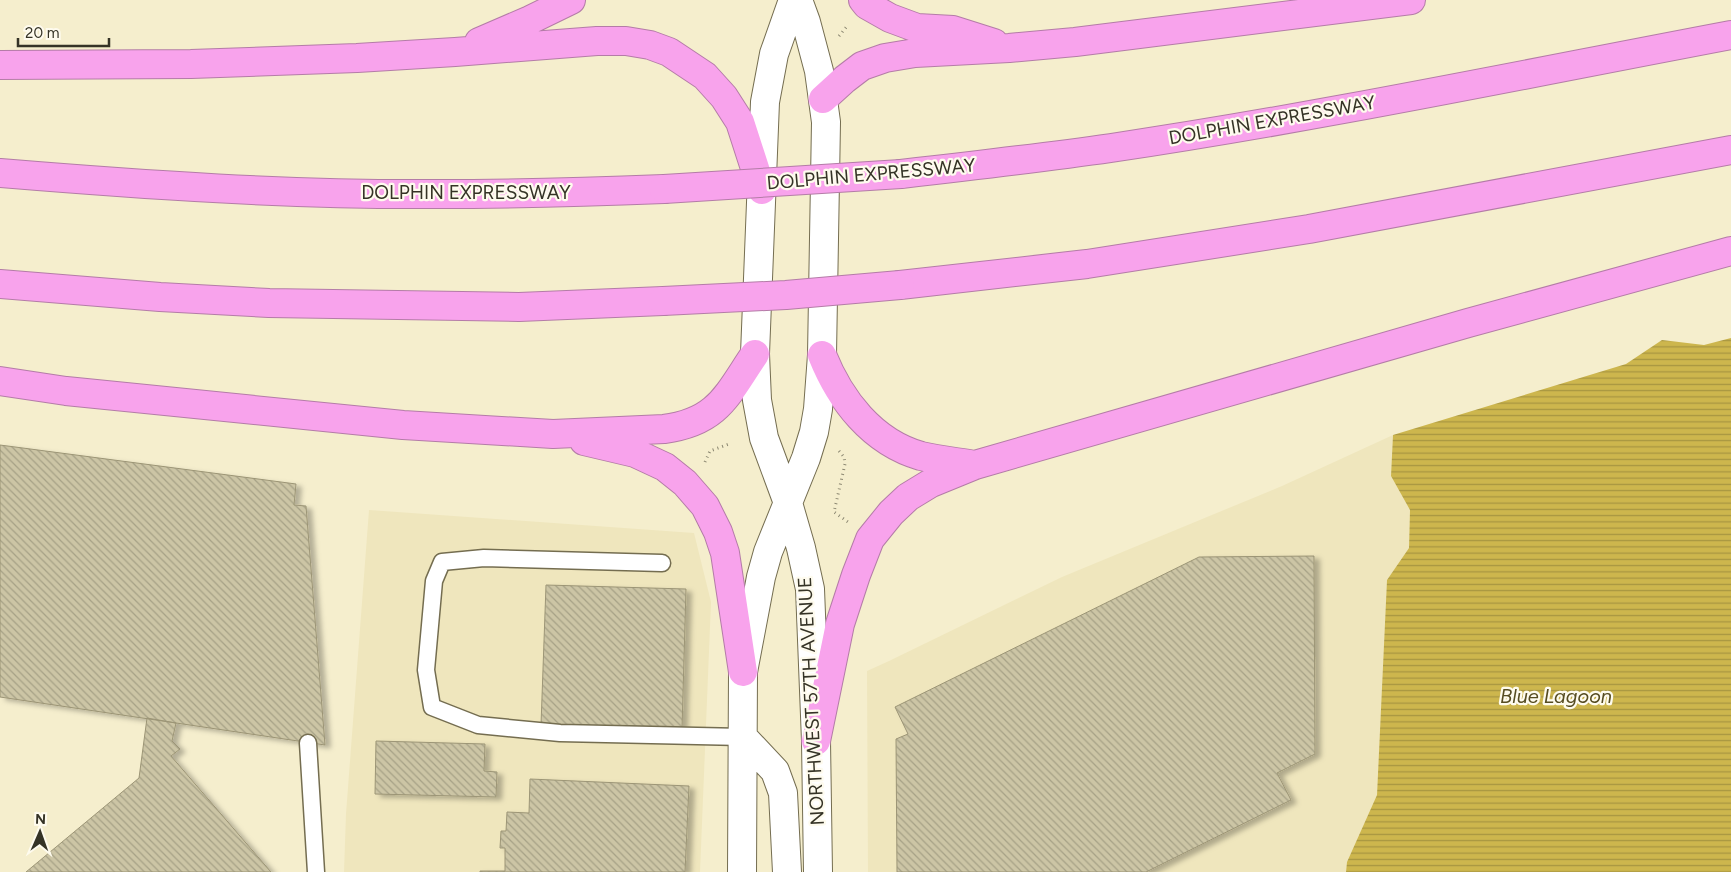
<svg xmlns="http://www.w3.org/2000/svg" width="1731" height="872" font-family="Figtree,sans-serif">
	<defs>
		<pattern id="water-rules" width="6" height="5" patternUnits="userSpaceOnUse" patternTransform="scale(1.25)"><rect width="6" height="5" fill="#cdb64d"/><path d="M0 2.5h6" fill="none" stroke="#a79540"/></pattern>
		<pattern id="building-back-hatch" width="6" height="6" patternUnits="userSpaceOnUse" patternTransform="scale(1.25)"><rect width="6" height="6" fill="#ccc5a5"/><path d="M-1 5l2 2M0 0l6 6M5-1l2 2" fill="none" stroke="#a6a186"/></pattern>
		<filter id="shadow"><feDropShadow dx="5.5" dy="3" stdDeviation="2.5" flood-color="#0004"/></filter>
	</defs>
	<rect width="100%" height="100%" fill="#f5eecd"/>
	<path fill="#efe6bd" d="M1393,435L1391,476L1410,510L1409,548L1387,580L1377,795L1347,862L1346,872H868L867,671L889,661L1062,577L1282,486Z
		M369,510L694,533L711,602L700,872H344L346,814Z"/>
	<path fill="url(#water-rules)" d="M1731,338V872H1346L1347,862L1377,795L1387,580L1409,548L1410,510L1391,476L1393,435L1626,364L1662,340L1704,345Z"/>
	<path fill="url(#building-back-hatch)" stroke="#9c9576" filter="url(#shadow)" d="M0,445L296,484L294,505L306,506L325,745L0,697Z
		M1314,556L1315,754L1277,773L1291,800L1146,872H897L896,739L908,734L895,707L1199,557Z
		M546,585L686,589L682,729L541,725Z
		M147,718L176,723L172,741L180,749L171,756L271,872H26L139,778Z
		M376,741L485,744L484,771L497,772L496,797L375,794Z
		M530,779L689,786L685,872H480V871H505V848H500L501,831H506L507,812L529,813Z"/>
	<g fill="none" stroke-linecap="round" stroke-linejoin="round">
		<defs>
			<path id="service" d="M662,563L484,558L442,562L434,581L426,670L432,707L478,725L560,733L743,737
				M308,743L316,872"/>
			<path id="secondary" d="M793,0L774,54L765,102L755,354L757,400L764,438L788,503L801,548L810,589L816,741L818,872
				M743,737L775,771L783,793L787,872
				M742,872L743,672L761,577L768,552L806,458L814,432L818,409L822,355L826,122L819,71L806,22L798,0"/>
			<path id="motorway" d="M863,0L867,5L890,18L917,28L953,30L994,43
				M479,42L530,20L571,0
				M0,65L191,64L357,58L455,52L597,41H626L650,45L669,52L705,76L724,97L740,122L762,190
				M823,99L845,79L862,66L885,58L915,53L1009,48L1075,42L1411,0
				M0,173C145,185 291,195 437,194C513,194 588,192 664,189
				M901,174C971,166 1041,158 1111,148C1319,117 1525,74 1731,35
				M0,284L160,297L269,303L519,307L663,301
				M900,285L1087,264L1309,229L1731,150
				M822,355C840,400 872,442 921,456C938,460 957,462 975,465
				M0,381L66,391L403,425L553,434L664,429C718,422 727,395 755,354
				M584,441L635,453L665,467L685,483L705,506L718,532L725,553L743,672
				M816,741L840,624L856,575L870,539L891,513L908,497L931,483L975,465L1468,323L1731,251"/>
		</defs>
		<use href="#service" stroke="#746d50" stroke-width="19"/>
		<use href="#secondary" stroke="#746d50" stroke-width="30"/>
		<use href="#motorway" stroke="#b47ca7" stroke-width="30"/>
		<path stroke="#8c8872" stroke-width="3" stroke-dasharray="1 4" stroke-linecap="butt" d="M839,36L848,25
			M839,451L844,457L845,464L834,512L848,522
			M705,462L710,451L729,444"/>
		<use href="#service" stroke="#fff" stroke-width="16"/>
		<use href="#secondary" stroke="#fff" stroke-width="28"/>
		<use href="#motorway" stroke="#f8a3ec" stroke-width="28"/>
		<defs>
			<path id="motorway-bridge" d="M664,189L901,174
				M663,301L786,295L900,285"/>
		</defs>
		<use href="#motorway-bridge" stroke="#b47ca7" stroke-width="30" stroke-linecap="butt"/>
		<use href="#motorway-bridge" stroke="#f8a3ec" stroke-width="28"/>
	</g>
	<g text-anchor="middle" dominant-baseline="central" stroke-width="4.5" stroke-linejoin="round" paint-order="stroke">
		<g font-size="19" fill="#353326" stroke="#fefbee">
			<text transform="translate(1272 120) rotate(-10)">DOLPHIN EXPRESSWAY</text>
			<text transform="translate(871 174) rotate(-5)">DOLPHIN EXPRESSWAY</text>
			<text x="466" y="192">DOLPHIN EXPRESSWAY</text>
			<text transform="translate(811 701) rotate(-93)">NORTHWEST 57TH AVENUE</text>
		</g>
		<g font-size="20" font-style="italic" fill="#564c21" stroke="#fefbee">
			<text x="1556" y="696">Blue Lagoon</text>
		</g>
	</g>
	<g transform="translate(40 832) rotate(2)" stroke="#fefbee" stroke-width="4" paint-order="stroke">
	<path d="M0-4L9 19L0 12L-9 19Z" fill="#353326"/>
	<text y="-8" font-size="14" font-weight="bold" text-anchor="middle" fill="#353326">N</text>
	</g>
	<path d="M18 38v8h91v-8" fill="none" stroke="#353326" stroke-width="2.5"/>
	<text x="25" y="38" font-size="15" fill="#353326" stroke="#fefbee" stroke-width="4" paint-order="stroke">20 m</text>
</svg>
